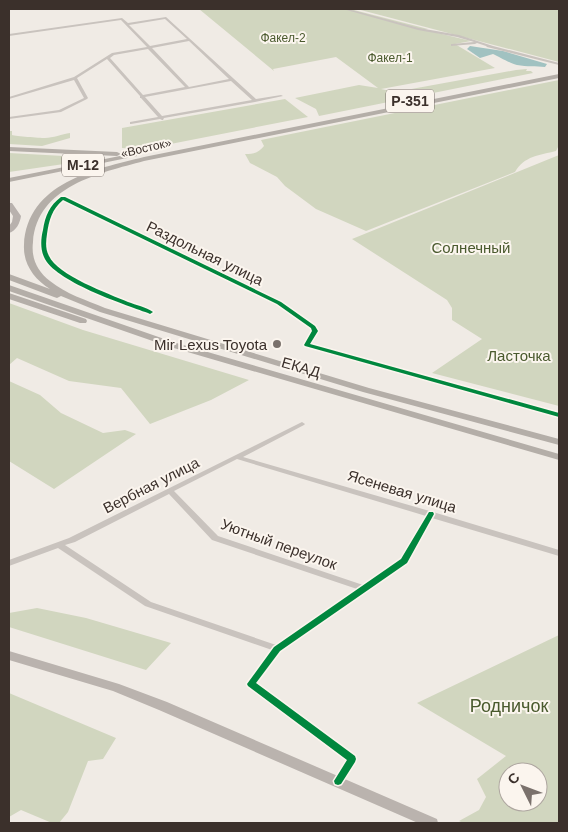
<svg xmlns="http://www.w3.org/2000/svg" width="568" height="832" font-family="Helvetica,sans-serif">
	<rect width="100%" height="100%" fill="#f0ebe5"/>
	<path fill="#d1d6bf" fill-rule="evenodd" d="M199,9H350L428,29L422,30H425L471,41L455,44L495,68L381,89L395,92L516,70L527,69L526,71H531L533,73L319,116L316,109L295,98L359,85L378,88L336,57L273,69L274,71Z
		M357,9H559V62Z
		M559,80V145L556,151C540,155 524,156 515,172L366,231L316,209L285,186L277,177L250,163L245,154C254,154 258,153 264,146L261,140Z
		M285,99L308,117L145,149L122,148V128Z
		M9,131H12V135C16,136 39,138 45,138C53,138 62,134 70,133V138L42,146L9,144Z
		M9,153L82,157L64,164L9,172Z
		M559,155V406L432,373L482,339L452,320V308L447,300L352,239Z
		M9,303L83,330L249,380L211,400L150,424L121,388L69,381L17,358L9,365Z
		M9,381L40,395L61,413L103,433L125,430L136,434L54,489L9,461Z
		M37,608L86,618L171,643L146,670L9,627V613Z
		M559,635V823H463L459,821L479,810L486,797L477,779L506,756L417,703ZM508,772H538V802H508Z
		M9,693L116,738L103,759L88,761L68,812L59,823H52L21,810L9,817Z"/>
	<path fill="#a1c2c1" d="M470,46L503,51L547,64L545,67C536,66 527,67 517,65C512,64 499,57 493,54L480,58L467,49Z"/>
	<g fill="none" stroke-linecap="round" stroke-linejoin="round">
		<path fill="#c9c3be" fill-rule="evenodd" d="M343,9H348L419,28L459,35L493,46L559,63V65L487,47L486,46L477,43L475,44L451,46V44H452L474,42L457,37L418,30Z
			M166,17L256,99L281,95L283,96L255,102L164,118L163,120H162L160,119L131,124H130V122L158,117L141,98H140V96L107,59L77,78L88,98L87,99L61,112L9,119V117L59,110L84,98L74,80L9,99V97L74,77L112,53L147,47L121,20L9,36V34L122,18L128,23ZM165,19L187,39L150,46L129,25ZM189,41L229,79L189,87L152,48ZM148,49L185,87L143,95L110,58L114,55ZM231,81L252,100L162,116L145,97Z
			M61,197H65L281,302L315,326L318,331L310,344L559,413V417L305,346L304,345L312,331L311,328L277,304L63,200C52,209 49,220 47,234C46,241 45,249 49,256C57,275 109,294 128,302C136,305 146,307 153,312L150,314L148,313C123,304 54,281 44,257C40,248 41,238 43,230C45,216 50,205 61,197Z
			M302,422L305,424L304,425L243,457L433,512L559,550V556L432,518L407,563L368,591L365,592L280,651L256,683L355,756L356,759L355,762L341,784L338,785L335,784L334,781L347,760L248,686L247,684L272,650L145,606L58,548L9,566V560L69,538ZM237,459L426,516L401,559L363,585L218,536L174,491ZM169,494L212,540L357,589L276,645L151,602L65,545L75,542Z"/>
		<path fill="#bab3ae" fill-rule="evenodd" d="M9,651L119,684L167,702L437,819L438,823H418L159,710L113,691L9,660Z"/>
		<path fill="#b8b1ad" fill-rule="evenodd" d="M9,203H12L21,216C20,223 16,231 9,233V226L12,222L13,216L9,210Z"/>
		<path fill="#b4aea8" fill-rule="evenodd" d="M559,74V78L144,161C100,173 37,186 33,242C31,258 37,271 50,281C66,294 86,300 105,308L369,388L559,439V445L363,392L100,312L61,296L57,298L54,297L9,280V274L50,289C34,279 23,264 24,245C27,183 95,169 144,157Z
			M9,147L117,152L121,154L117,156L9,151Z
			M135,153L137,154V156L9,182V178Z
			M9,285L173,342L559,454V460L167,346L9,291Z
			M9,293L86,319L87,321L86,323H80L9,299Z"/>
		<defs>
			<path id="cycleway" d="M61,197H65L281,302L315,326L318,331L310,344L559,413V417L305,346L304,345L312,331L311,328L277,304L63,200C52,209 49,220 47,234C46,241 45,249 49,256C57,275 109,294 128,302C136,305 146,307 153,312L150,314L148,313C123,304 54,281 44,257C40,248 41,238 43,230C45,216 50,205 61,197Z
				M429,512H433L434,514L407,563L280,651L256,683L355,756L356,759L355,762L341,784L338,785L335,784L334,781L347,760L248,686L247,684L274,647L401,559Z"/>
		</defs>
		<use href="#cycleway" stroke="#fbf5ee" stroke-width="3"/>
		<use href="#cycleway" fill="#00873e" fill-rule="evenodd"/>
	</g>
	<circle fill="#7a716c" stroke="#fbf5ee" stroke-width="2" cx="277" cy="344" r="5"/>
	<g text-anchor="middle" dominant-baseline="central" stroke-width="4" stroke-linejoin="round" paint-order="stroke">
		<g font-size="12" fill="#4a5a2e" stroke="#fbf5ee">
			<text x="283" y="38">Факел-2</text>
			<text x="390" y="58">Факел-1</text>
		</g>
		<g font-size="12" fill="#3b302b" stroke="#fbf5ee">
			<text transform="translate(146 148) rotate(-13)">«Восток»</text>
		</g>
		<g fill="#fbf5ee" stroke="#756b66" stroke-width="1">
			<rect x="386" y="89.5" width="48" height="23" rx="4"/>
			<rect x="62" y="153.5" width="42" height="23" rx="4"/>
		</g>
		<g font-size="14" font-weight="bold" fill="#3b302b">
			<text x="410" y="101">Р-351</text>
			<text x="83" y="165">М-12</text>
		</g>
		<g font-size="15" fill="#4a5a2e" stroke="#fbf5ee">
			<text x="471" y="247">Солнечный</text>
			<text x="519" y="355">Ласточка</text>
		</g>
		<g font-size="15" fill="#3b302b" stroke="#fbf5ee">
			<text transform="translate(205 253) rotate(26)">Раздольная улица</text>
			<text transform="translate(301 367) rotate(16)">ЕКАД</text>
			<text transform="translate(151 485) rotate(-27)">Вербная улица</text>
			<text transform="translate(402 491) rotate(17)">Ясеневая улица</text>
			<text transform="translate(279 544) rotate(20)">Уютный переулок</text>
		</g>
		<g font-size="15" fill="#3b302b" stroke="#fbf5ee" text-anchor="end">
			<text x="267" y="344">Mir Lexus Toyota</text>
		</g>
		<g font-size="18" fill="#4a5a2e" stroke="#fbf5ee">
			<text x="509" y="706">Родничок</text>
		</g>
	</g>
	<rect width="568" height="832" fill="none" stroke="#3b302b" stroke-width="20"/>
	<g transform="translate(523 787) rotate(312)"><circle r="24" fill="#fbf5ee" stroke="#aea6a0"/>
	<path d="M0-4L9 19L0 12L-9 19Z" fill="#7a716c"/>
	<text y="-8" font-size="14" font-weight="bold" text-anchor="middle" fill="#3b302b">С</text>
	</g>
</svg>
